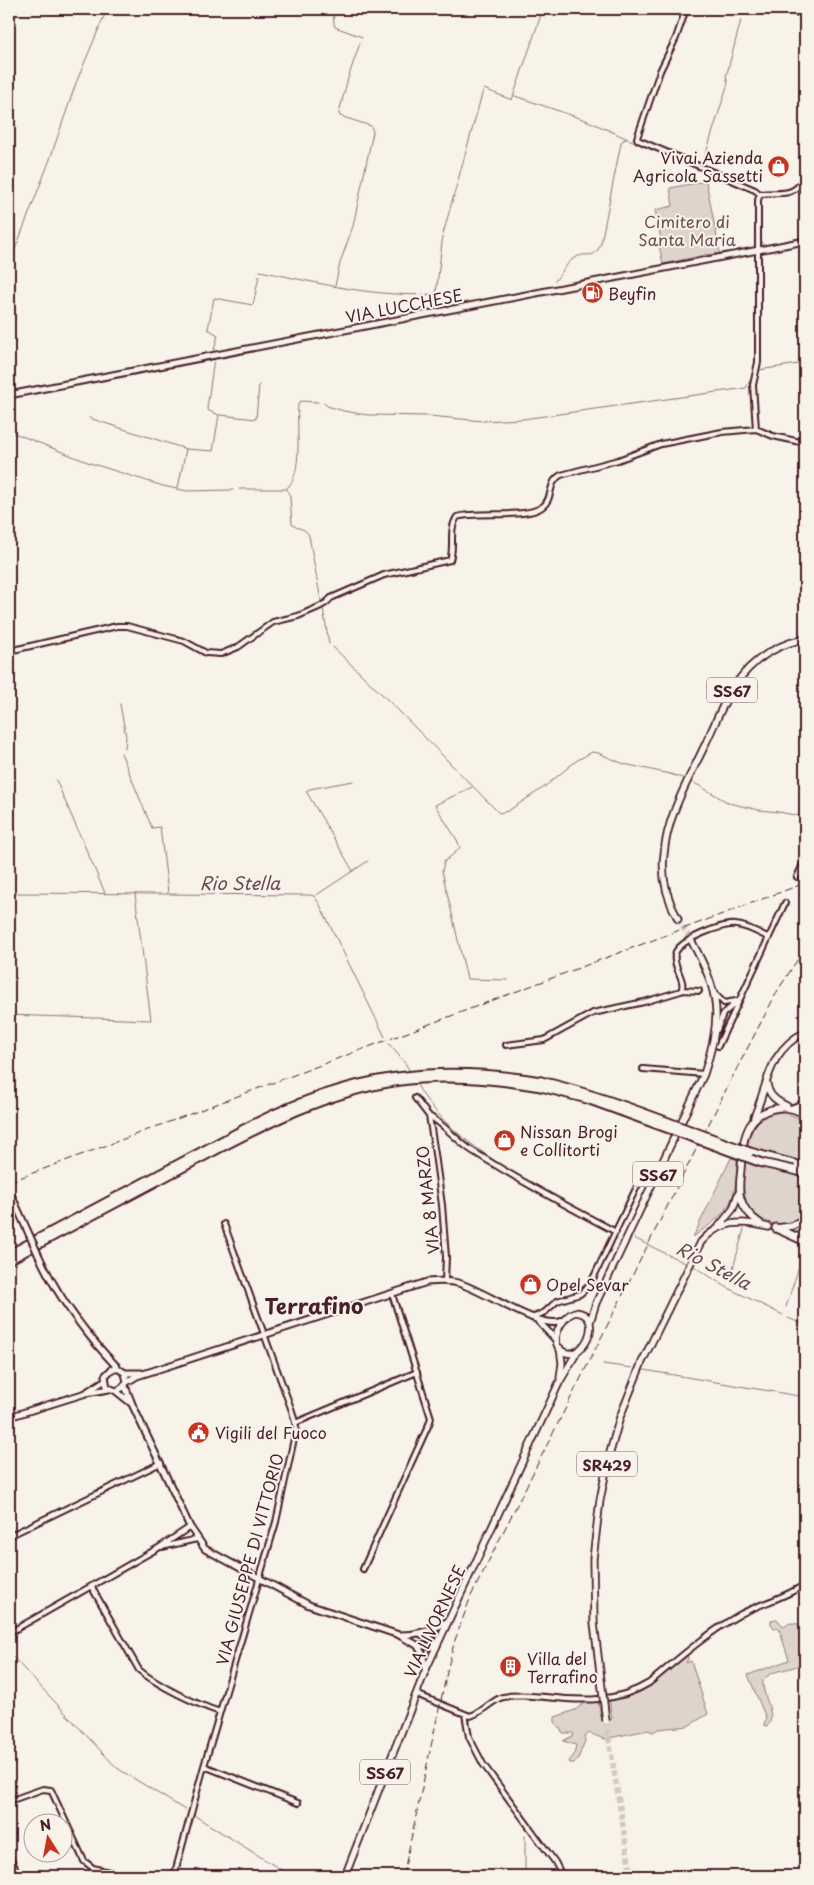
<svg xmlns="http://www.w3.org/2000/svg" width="814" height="1885" font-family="'Playpen Sans',sans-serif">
	<rect width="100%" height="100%" fill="#f7f3e8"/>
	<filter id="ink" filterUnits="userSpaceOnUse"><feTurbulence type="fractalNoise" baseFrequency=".02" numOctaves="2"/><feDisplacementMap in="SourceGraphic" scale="10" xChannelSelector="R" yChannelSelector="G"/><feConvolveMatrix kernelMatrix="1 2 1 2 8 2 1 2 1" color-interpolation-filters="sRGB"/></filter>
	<g filter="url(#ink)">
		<path fill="#ded4cc" stroke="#947a7c" d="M706,181L720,253L709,255V254L663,264L659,245L662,244L655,210L673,206L670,188Z
			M783,1112L799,1118L805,1124V1211C797,1221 784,1227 771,1223C730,1211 746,1165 750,1133C757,1119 768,1113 783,1112Z
			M731,1158L737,1159C736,1206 730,1210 693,1237Z
			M777,1619L784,1627L790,1623L805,1625V1630L803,1640L805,1644V1662C801,1663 798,1666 794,1667C783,1671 772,1670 763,1680C761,1695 778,1716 767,1726L764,1725L766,1718L748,1675L789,1660L779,1629L774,1628L771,1624V1620Z
			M687,1654L688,1659L686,1663L691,1661L708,1714L688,1726L658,1729L653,1732L648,1730L604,1739L589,1733L585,1737V1741L577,1761L574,1763H570L569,1761L574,1755L576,1745L563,1741L574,1735L573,1733H563L555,1722V1717L575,1710L586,1702L598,1701L602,1721L612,1719L609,1700L639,1691L651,1685Z"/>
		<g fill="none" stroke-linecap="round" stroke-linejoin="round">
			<path stroke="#8e7275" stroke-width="1" d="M333,9L334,24L335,27L362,37
				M515,96L588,121L628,139L700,169
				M702,166L728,83L726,77L741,20
				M758,190L766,192
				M790,190L799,181L805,172
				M9,265L49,162L76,83L107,9
				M260,271C318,283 376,298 436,294L443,234L482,94L484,89L512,100L543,9
				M555,281C561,274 566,264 573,259C587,249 594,263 601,243L621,143L623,140L627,139
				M335,286L340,263L353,226L373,132L371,126L340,116L339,113L348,78L360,43
				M214,350L218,335L208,329L214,298L253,305L259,276
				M759,370L805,363
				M324,403L327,406L344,411L368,415L429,416L483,421L523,419L746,388L754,373
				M220,415L256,419L259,385
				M89,418L186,449
				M9,431L90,463L163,486L187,491L233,490
				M178,488L186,449L213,451L219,415L209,411L207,408L214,359
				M239,489H286C304,475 296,426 298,404L301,401L318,402
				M287,489L290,497L292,524C297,530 306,527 309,536L321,601
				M323,608L329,644
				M333,647L394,706L499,813L508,811L543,788L576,761L592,752L598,753L624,764L670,774L685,779
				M120,704L126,737L125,748
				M121,753L152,828L160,827L168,893
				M56,780L105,893
				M691,781L729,803L759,810L779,812L805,817
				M472,787L435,805L457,840L460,847L457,851L444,862L442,871L467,979L508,980
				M353,871L306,791L310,789L353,781
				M9,893L310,895L314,896L319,903L385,1037
				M315,896L368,861
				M9,1015L151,1020L135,894
				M389,1044L405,1063L410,1071
				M417,1085C438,1122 471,1145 506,1168
				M634,1238L687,1264
				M693,1266L728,1288L783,1315
				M730,1279L744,1229
				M786,1307L805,1248
				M788,1318L805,1325
				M603,1364L632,1368
				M805,1368H803L805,1375
				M644,1370L805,1397
				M9,1653L117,1768L185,1810
				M195,1816L291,1876
				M448,1876V1872
				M525,1876V1836"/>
			<path stroke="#d4c9c2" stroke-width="5.5" stroke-dasharray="5.5 3" stroke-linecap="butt" d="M678,919L692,942
				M606,1721L631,1876"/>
			<defs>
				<path id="street" d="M686,9L676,38L660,71L637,138L638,140L755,190L760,194
					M772,9L805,14
					M756,429L753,385L758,362V200L760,194C781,191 791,199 805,178
					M9,651L117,626H127L184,641L206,653L221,654L238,647L273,622L298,616L319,607L326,603L331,598L384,575L450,560C455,546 448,530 457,517C478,511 525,519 542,507C554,499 547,482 561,475L618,460L661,444L722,432L756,429L773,436L805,443
					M797,877L805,860
					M682,990L699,991
					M715,994L724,1003L736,1001
					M717,1030L723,1014L737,1002
					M506,1045L544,1040L593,1013L644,1002L681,991C687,980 672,967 675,954C679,940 723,923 736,925C748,926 759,933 769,938
					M718,1046L785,903
					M643,1069L704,1074
					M415,1098L429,1116L435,1154L442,1205L446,1257L445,1281
					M429,1116C444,1124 456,1140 471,1150C518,1180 567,1206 616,1232
					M532,1318L545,1312L557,1301L580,1294L590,1285L641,1178
					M295,1423L417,1372
					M9,1536L161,1463
					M162,1547L197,1539
					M363,1569L429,1424L431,1418L392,1294
					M91,1586L139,1670C158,1686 196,1704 220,1712
					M9,1633L160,1547L190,1527
					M416,1694L470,1716C483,1713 491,1700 503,1697C517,1694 531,1696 545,1697C581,1701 617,1703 649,1683C678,1659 706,1634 739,1615C760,1603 786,1598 805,1584
					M465,1714L469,1737L483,1764L555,1862L562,1876
					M204,1766L298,1803
					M9,1801L43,1789L51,1790L84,1861L93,1868L125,1876
					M9,1855L19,1876
					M174,1876L204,1766L276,1522L295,1434L296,1426L292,1411L224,1224"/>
				<path id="secondary" d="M9,395L805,241
					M792,1108L805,1103
					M9,1190L29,1234
					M38,1254C58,1298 86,1335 119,1369
					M538,1321L556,1340
					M125,1373L127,1382L122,1388L116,1391L107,1387L105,1376L112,1369H119L125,1373H141
					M127,1382L137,1376L427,1282C437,1281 448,1280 458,1283C484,1290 540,1331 563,1321
					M125,1386L132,1404L190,1527L205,1549L309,1605L399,1635L417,1645L436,1647C434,1639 429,1637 421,1634
					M88,1391L104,1381
					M116,1391L131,1403
					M9,1417L86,1393L109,1389
					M400,1635C418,1635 432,1631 448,1621
					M417,1645L422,1653L426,1669"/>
				<path id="primary" d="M678,919C667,899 661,877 664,854C667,816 688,781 704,747C717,720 727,690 749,668C764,653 784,643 805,639
					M767,1083C768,1095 776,1101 787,1106
					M754,1117C769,1083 767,1052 805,1032
					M760,1223C751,1217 744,1210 741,1199C738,1190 740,1179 741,1169C742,1158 742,1145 746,1134C755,1108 783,1101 805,1115
					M719,1226L733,1209L738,1194
					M776,1228L792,1226L805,1220
					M575,1312C606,1314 584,1362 564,1352C547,1344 561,1316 575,1312Z
					M590,1322L596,1303L704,1074C722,1017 721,995 692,942
					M560,1348L562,1363L560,1378
					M600,1672L594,1623L593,1559L600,1500L609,1456L620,1417L642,1362L701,1242C720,1220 742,1220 768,1227
					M345,1876L426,1669L559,1383L577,1352"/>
				<path id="highway" d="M750,1152L805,1167
					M794,1170L805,1173
					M776,1228L805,1241
					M9,1254L253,1124C350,1075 434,1063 541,1081
					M9,1260C68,1229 127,1197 186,1166C253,1131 318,1094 394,1082C443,1074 492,1079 541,1087"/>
			</defs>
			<use href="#street" stroke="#4a1f2b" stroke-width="8"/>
			<use href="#secondary" stroke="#4a1f2b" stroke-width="9"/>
			<use href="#primary" stroke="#4a1f2b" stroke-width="9"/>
			<use href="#highway" stroke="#4a1f2b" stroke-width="11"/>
			<use href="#street" stroke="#f7f3e8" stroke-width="4"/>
			<use href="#secondary" stroke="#f7f3e8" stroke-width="5"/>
			<use href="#primary" stroke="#f7f3e8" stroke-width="5.5"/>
			<use href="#highway" stroke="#f7f3e8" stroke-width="7"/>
			<path stroke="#4a1f2b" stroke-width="1" stroke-dasharray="8 4" stroke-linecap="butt" d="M9,1182L805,883
				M403,1876L449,1663L455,1640L471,1596L735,1072L778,990L805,948"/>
			<defs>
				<path id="secondary-bridge" d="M29,1234L38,1254"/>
				<path id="primary-bridge" d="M600,1672L606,1721"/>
				<path id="highway-bridge" d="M541,1081C613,1098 681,1128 750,1152
					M541,1087L587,1099L762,1163L794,1170"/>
			</defs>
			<use href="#secondary-bridge" stroke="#4a1f2b" stroke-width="9" stroke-linecap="butt"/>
			<use href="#primary-bridge" stroke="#4a1f2b" stroke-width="9" stroke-linecap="butt"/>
			<use href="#highway-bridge" stroke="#4a1f2b" stroke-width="11" stroke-linecap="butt"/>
			<use href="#secondary-bridge" stroke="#f7f3e8" stroke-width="5"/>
			<use href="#primary-bridge" stroke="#f7f3e8" stroke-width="5.5"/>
			<use href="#highway-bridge" stroke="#f7f3e8" stroke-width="7"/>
		</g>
	</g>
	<defs>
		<symbol id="shop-disc" viewBox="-11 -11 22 22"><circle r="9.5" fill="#c8321e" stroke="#f7f3e8"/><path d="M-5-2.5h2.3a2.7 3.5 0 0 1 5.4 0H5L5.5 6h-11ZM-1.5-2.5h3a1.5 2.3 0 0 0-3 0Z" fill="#fff"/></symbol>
		<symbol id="fuel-disc" viewBox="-11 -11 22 22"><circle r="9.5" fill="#c8321e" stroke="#f7f3e8"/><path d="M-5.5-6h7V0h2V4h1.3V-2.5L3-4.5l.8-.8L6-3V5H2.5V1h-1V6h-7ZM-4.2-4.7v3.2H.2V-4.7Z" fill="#fff"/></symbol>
		<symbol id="civic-disc" viewBox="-11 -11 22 22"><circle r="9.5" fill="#c8321e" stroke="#f7f3e8"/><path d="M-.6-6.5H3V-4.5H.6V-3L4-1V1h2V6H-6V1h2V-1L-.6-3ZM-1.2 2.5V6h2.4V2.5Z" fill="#fff"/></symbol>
		<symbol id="building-disc" viewBox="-11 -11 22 22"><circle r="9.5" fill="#c8321e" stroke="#f7f3e8"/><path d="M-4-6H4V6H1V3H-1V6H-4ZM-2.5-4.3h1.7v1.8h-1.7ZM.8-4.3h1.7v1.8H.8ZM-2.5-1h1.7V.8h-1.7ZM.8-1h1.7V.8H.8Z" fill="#fff"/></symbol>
	</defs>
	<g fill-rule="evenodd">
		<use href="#shop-disc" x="766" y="154" width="25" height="25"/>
		<use href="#fuel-disc" x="580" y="280" width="25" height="25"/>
		<use href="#shop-disc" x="492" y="1128" width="25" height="25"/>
		<use href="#shop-disc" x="518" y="1272" width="25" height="25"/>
		<use href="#civic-disc" x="186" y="1420" width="25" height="25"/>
		<use href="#building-disc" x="498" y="1654" width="25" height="25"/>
	</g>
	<g text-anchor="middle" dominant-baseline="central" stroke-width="4" stroke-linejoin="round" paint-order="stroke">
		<g fill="#f7f3e8" stroke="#7e5f64" stroke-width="1">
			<rect x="707" y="677.5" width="50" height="25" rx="4"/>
			<rect x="633" y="1161.5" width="50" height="25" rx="4"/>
			<rect x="577" y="1451.5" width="60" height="25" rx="4"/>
			<rect x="360" y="1759.5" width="50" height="25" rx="4"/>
		</g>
		<g font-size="15" font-weight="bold" fill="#4a1f2b">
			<text x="732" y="690">SS67</text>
			<text x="658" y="1174">SS67</text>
			<text x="607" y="1464">SR429</text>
			<text x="385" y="1772">SS67</text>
		</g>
		<g font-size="16" fill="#4a1f2b" stroke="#f7f3e8" text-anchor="start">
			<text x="763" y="157" text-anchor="end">Vivai Azienda<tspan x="763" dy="18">Agricola Sassetti</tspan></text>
			<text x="608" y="293">Beyfin</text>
			<text x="520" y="1131">Nissan Brogi<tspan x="520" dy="18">e Collitorti</tspan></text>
			<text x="546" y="1284">Opel Sevar</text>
			<text x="215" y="1432">Vigili del Fuoco</text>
			<text x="527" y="1658">Villa del<tspan x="527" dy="18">Terrafino</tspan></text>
		</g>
		<g font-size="16" fill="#6f4c53" stroke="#f7f3e8">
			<text x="687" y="221">Cimitero di<tspan x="687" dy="18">Santa Maria</tspan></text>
		</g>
		<g font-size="16" fill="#4a1f2b" stroke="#f7f3e8">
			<text transform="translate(404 305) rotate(-11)">VIA LUCCHESE</text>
			<text transform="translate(427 1200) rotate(-96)">VIA 8 MARZO</text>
			<text transform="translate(249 1559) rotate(-75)">VIA GIUSEPPE DI VITTORIO</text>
			<text transform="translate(434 1621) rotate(-65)">VIA LIVORNESE</text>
		</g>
		<g font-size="18" font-style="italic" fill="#6c4950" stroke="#f7f3e8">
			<text x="240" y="882">Rio Stella</text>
			<text transform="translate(714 1265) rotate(28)">Rio Stella</text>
		</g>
		<g font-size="21" font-weight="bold" fill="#4a1f2b" stroke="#f7f3e8">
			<text x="314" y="1305">Terrafino</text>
		</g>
	</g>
	<rect width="814" height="1885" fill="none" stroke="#f7f3e8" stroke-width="30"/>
	<rect x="15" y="15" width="784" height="1855" fill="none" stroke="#4a1f2b" stroke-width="2" filter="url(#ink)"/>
	<g transform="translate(48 1838) rotate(349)"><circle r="24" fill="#f7f3e8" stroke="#b29e9c"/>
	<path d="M0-4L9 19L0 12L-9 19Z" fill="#c8321e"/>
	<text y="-8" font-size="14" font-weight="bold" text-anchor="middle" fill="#4a1f2b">N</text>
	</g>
</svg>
